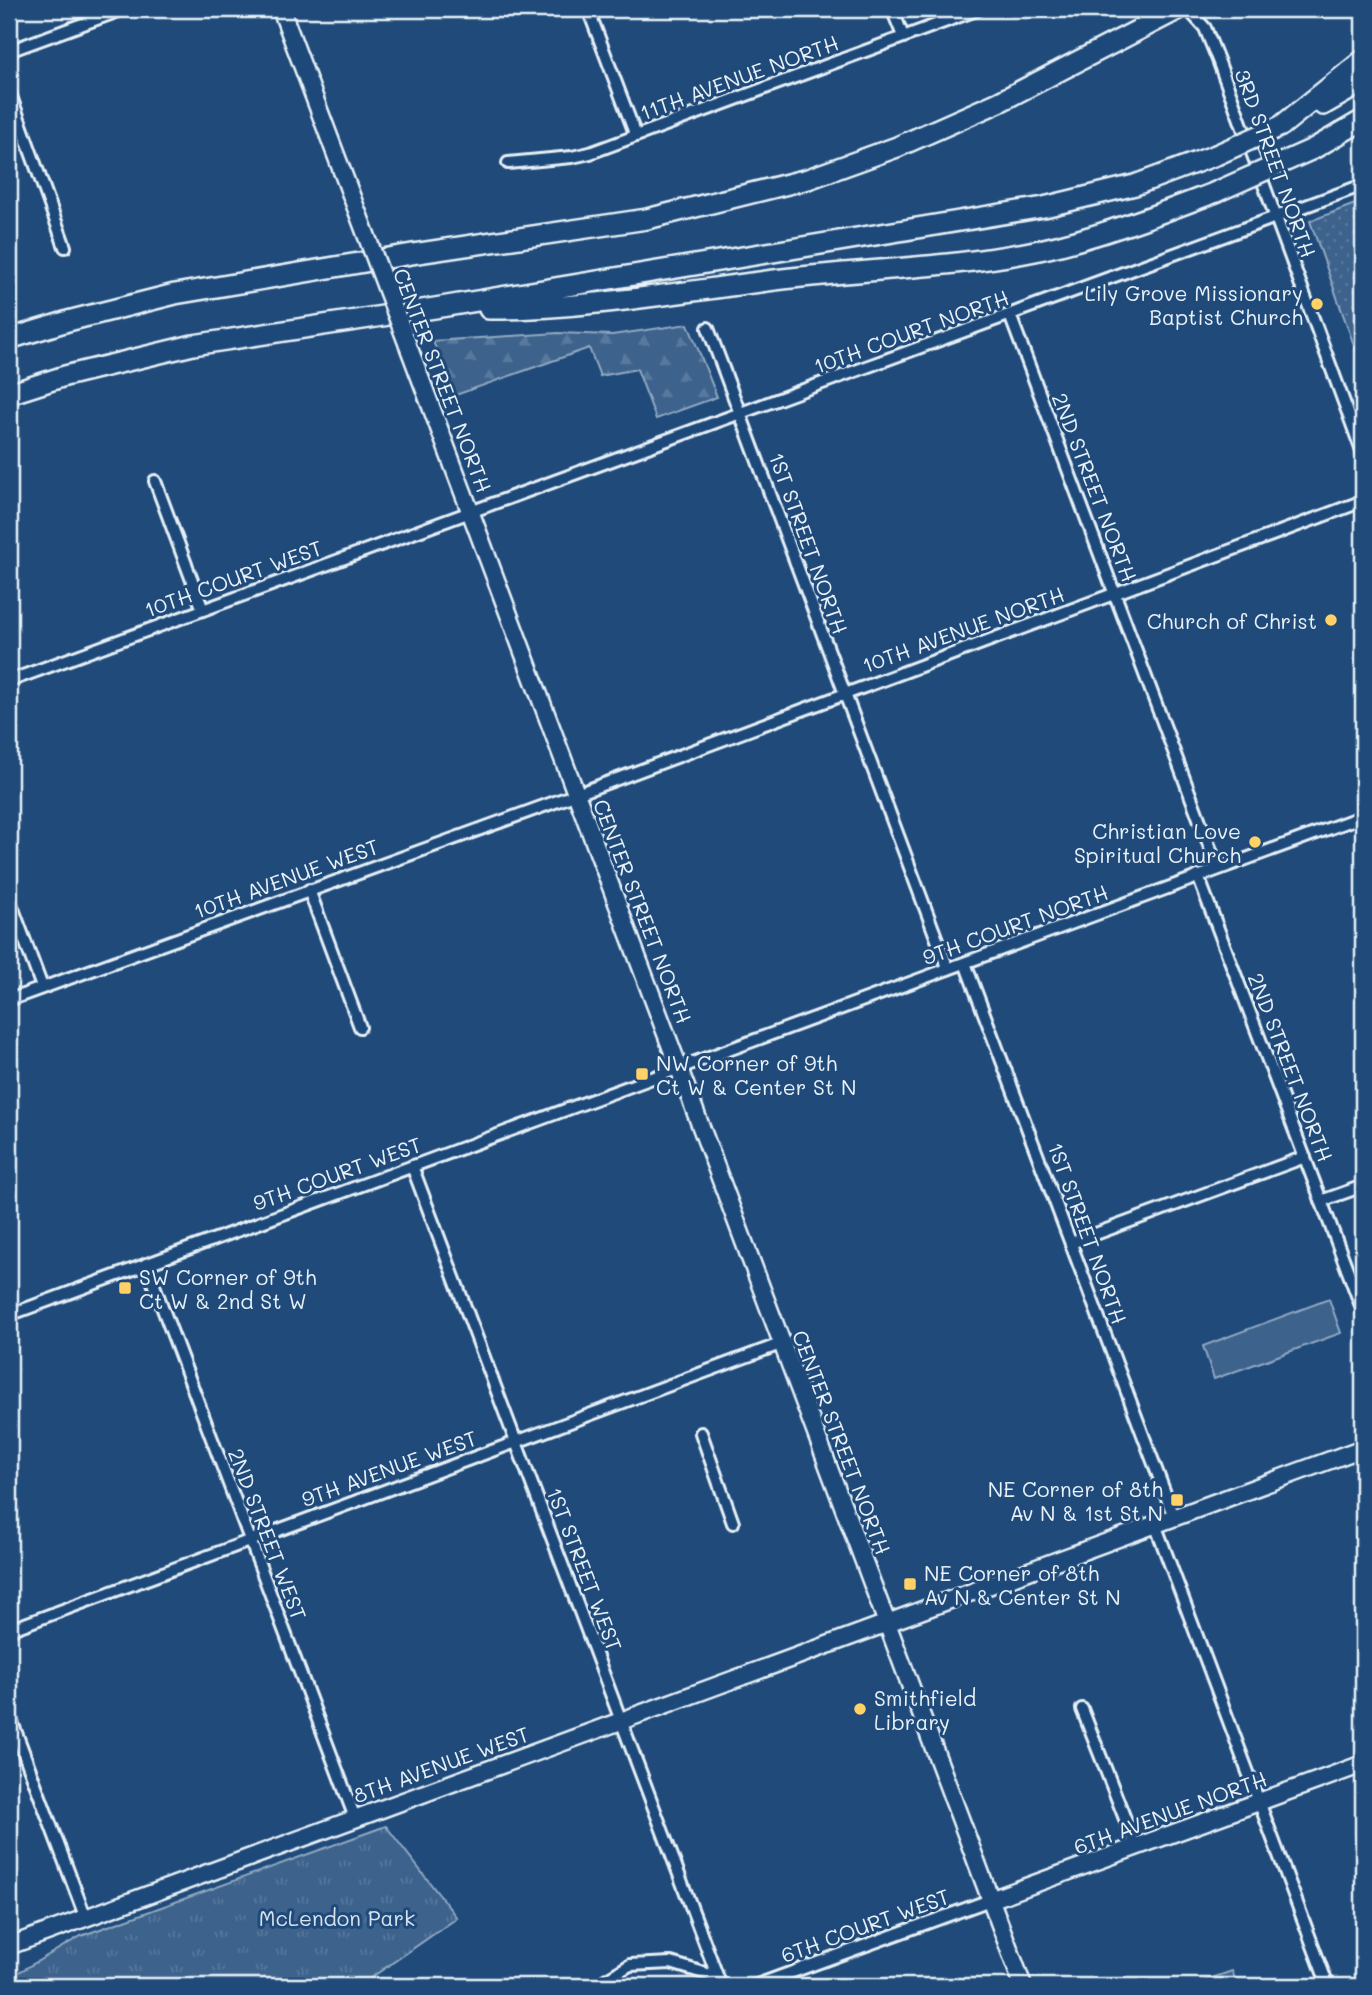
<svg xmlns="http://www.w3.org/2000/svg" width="1372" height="1995" font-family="Mali,sans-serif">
	<defs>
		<pattern id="grass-dots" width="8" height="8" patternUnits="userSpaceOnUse" patternTransform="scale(1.75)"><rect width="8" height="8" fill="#3c628c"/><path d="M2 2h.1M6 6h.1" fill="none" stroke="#58799d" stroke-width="1.8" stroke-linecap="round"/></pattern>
		<pattern id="forest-firs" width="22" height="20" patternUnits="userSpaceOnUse" patternTransform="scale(1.75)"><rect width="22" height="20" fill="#3c628c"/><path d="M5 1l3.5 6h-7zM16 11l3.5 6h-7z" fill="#58799d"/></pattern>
		<pattern id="park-tufts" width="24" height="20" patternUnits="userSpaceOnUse" patternTransform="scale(1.75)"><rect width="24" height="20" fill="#3c628c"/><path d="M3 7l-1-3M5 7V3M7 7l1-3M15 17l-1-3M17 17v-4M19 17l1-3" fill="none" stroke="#58799d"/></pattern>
	</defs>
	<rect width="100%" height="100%" fill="#1f4a7a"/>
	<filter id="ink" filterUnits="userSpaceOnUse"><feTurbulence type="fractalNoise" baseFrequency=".0143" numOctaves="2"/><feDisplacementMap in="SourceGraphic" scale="14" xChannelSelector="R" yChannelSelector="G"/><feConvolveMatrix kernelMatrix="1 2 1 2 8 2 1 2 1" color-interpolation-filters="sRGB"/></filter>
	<g filter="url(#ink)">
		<path fill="url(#grass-dots)" stroke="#92aac2" stroke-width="2" d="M1363,201V364L1361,365L1310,221Z
			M1232,1971L1238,1986H1189Z"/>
		<path fill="url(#forest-firs)" stroke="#92aac2" stroke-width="2" d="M688,324L717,397L656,419L637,369L600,376L589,348L453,396L433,341L558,333L612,335Z"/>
		<path fill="url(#park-tufts)" stroke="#92aac2" stroke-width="2" d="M386,1826L457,1918L359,1986H9V1978L81,1936Z"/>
		<path fill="#3c628c" stroke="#92aac2" stroke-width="2" d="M1329,1299L1341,1333L1214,1379L1203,1346Z"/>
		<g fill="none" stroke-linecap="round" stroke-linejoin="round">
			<defs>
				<path id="street" d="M588,9L636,136
					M892,9L903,36
					M1188,9L1205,28L1218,60L1363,454
					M9,51L124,9
					M9,91L65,247
					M508,163L572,157L590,153L979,9
					M1010,315L1218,869
					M708,328L948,969
					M155,481L203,610
					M9,681L1363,185
					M1198,876L1363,1311
					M309,890L360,1027
					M9,898L42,987
					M965,963L1174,1517
					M9,1000L577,794L1363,501
					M412,1166L721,1986
					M1321,1201L1363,1186
					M1071,1243L1305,1157
					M146,1264L355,1818
					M9,1315L1363,816
					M701,1433L733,1523
					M1155,1524L1328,1986
					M9,1630L783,1343
					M1082,1709L1136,1847
					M9,1714L85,1916
					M595,1986L630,1965L671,1963L717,1977
					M754,1986L990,1900"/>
				<path id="secondary" d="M281,9L342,171
					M418,372L1023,1986
					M990,1900L1363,1764
					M9,1946L1363,1448"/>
				<path id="highway" d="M1323,105L1363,82
					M1281,126L1363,60
					M489,309C583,309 674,293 767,281C857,269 947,269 1035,251C1096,238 1159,214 1216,192
					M9,339L68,321L175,294L412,254L647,219L808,179L897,147L999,102L1179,9
					M9,394L65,376L193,345L435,308L1044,207L1135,185L1216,155"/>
			</defs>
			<use href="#street" stroke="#e8f1f8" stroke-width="16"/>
			<use href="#secondary" stroke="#e8f1f8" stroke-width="21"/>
			<use href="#highway" stroke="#e8f1f8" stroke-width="24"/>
			<use href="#street" stroke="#1f4a7a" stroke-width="10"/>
			<use href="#secondary" stroke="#1f4a7a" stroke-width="16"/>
			<use href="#highway" stroke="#1f4a7a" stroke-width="19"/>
			<defs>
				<path id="secondary-bridge" d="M342,171L418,372"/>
				<path id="highway-bridge" d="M1216,155L1281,126
					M1216,192L1313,149L1363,120"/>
			</defs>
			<use href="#secondary-bridge" stroke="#e8f1f8" stroke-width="21" stroke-linecap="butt"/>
			<use href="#highway-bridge" stroke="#e8f1f8" stroke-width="24" stroke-linecap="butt"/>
			<use href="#secondary-bridge" stroke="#1f4a7a" stroke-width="16"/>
			<use href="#highway-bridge" stroke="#1f4a7a" stroke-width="19"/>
		</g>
	</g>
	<g fill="#ffd166" stroke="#1f4a7a" stroke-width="2.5">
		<circle cx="1317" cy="304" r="7"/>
		<circle cx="1331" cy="620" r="7"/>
		<circle cx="1255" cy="842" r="7"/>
		<rect x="635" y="1067" width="14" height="14" rx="3.5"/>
		<rect x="118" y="1281" width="14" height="14" rx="3.5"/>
		<rect x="1170" y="1493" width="14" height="14" rx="3.5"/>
		<rect x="903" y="1577" width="14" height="14" rx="3.5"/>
		<circle cx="860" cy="1709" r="7"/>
	</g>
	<g text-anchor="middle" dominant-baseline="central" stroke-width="6" stroke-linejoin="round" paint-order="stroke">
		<g font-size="21" fill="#e8f1f8" stroke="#1f4a7a">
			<text transform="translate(739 77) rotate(-20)">11TH AVENUE NORTH</text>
			<text transform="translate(1276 163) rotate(70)">3RD STREET NORTH</text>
			<text transform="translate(911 331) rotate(-20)">10TH COURT NORTH</text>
			<text transform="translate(443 380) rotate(69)">CENTER STREET NORTH</text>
			<text transform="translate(1095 487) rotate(69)">2ND STREET NORTH</text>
			<text transform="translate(809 543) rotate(70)">1ST STREET NORTH</text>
			<text transform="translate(233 578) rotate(-20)">10TH COURT WEST</text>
			<text transform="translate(963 629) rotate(-20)">10TH AVENUE NORTH</text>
			<text transform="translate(286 878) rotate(-20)">10TH AVENUE WEST</text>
			<text transform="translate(643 911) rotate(69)">CENTER STREET NORTH</text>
			<text transform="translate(1015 924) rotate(-20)">9TH COURT NORTH</text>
			<text transform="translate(1291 1067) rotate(69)">2ND STREET NORTH</text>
			<text transform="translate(337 1173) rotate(-20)">9TH COURT WEST</text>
			<text transform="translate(1088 1233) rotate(70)">1ST STREET NORTH</text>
			<text transform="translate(842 1442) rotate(69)">CENTER STREET NORTH</text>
			<text transform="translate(389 1468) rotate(-20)">9TH AVENUE WEST</text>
			<text transform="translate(268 1534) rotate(69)">2ND STREET WEST</text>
			<text transform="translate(585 1569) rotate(69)">1ST STREET WEST</text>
			<text transform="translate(441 1764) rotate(-20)">8TH AVENUE WEST</text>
			<text transform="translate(1170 1812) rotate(-20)">6TH AVENUE NORTH</text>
			<text transform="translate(865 1925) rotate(-20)">6TH COURT WEST</text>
		</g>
		<g font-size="21" fill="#e8f1f8" stroke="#1f4a7a" text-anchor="end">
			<text x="1303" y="292">Lily Grove Missionary<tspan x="1303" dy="24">Baptist Church</tspan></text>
			<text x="1317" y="620">Church of Christ</text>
			<text x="1241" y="830">Christian Love<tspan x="1241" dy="24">Spiritual Church</tspan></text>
			<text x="656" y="1062" text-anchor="start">NW Corner of 9th<tspan x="656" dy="24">Ct W &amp; Center St N</tspan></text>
			<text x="139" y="1276" text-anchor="start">SW Corner of 9th<tspan x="139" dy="24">Ct W &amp; 2nd St W</tspan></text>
			<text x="1163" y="1488">NE Corner of 8th<tspan x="1163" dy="24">Av N &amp; 1st St N</tspan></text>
			<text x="924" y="1572" text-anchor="start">NE Corner of 8th<tspan x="924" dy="24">Av N &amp; Center St N</tspan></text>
			<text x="874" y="1697" text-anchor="start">Smithfield<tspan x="874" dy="24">Library</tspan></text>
		</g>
		<g font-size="21" fill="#d7e3ed" stroke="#1f4a7a">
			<text x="337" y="1917">McLendon Park</text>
		</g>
	</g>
	<rect width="1372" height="1995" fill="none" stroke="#1f4a7a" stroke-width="35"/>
	<rect x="18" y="18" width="1337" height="1960" fill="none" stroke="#e8f1f8" stroke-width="2.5" filter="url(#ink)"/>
</svg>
